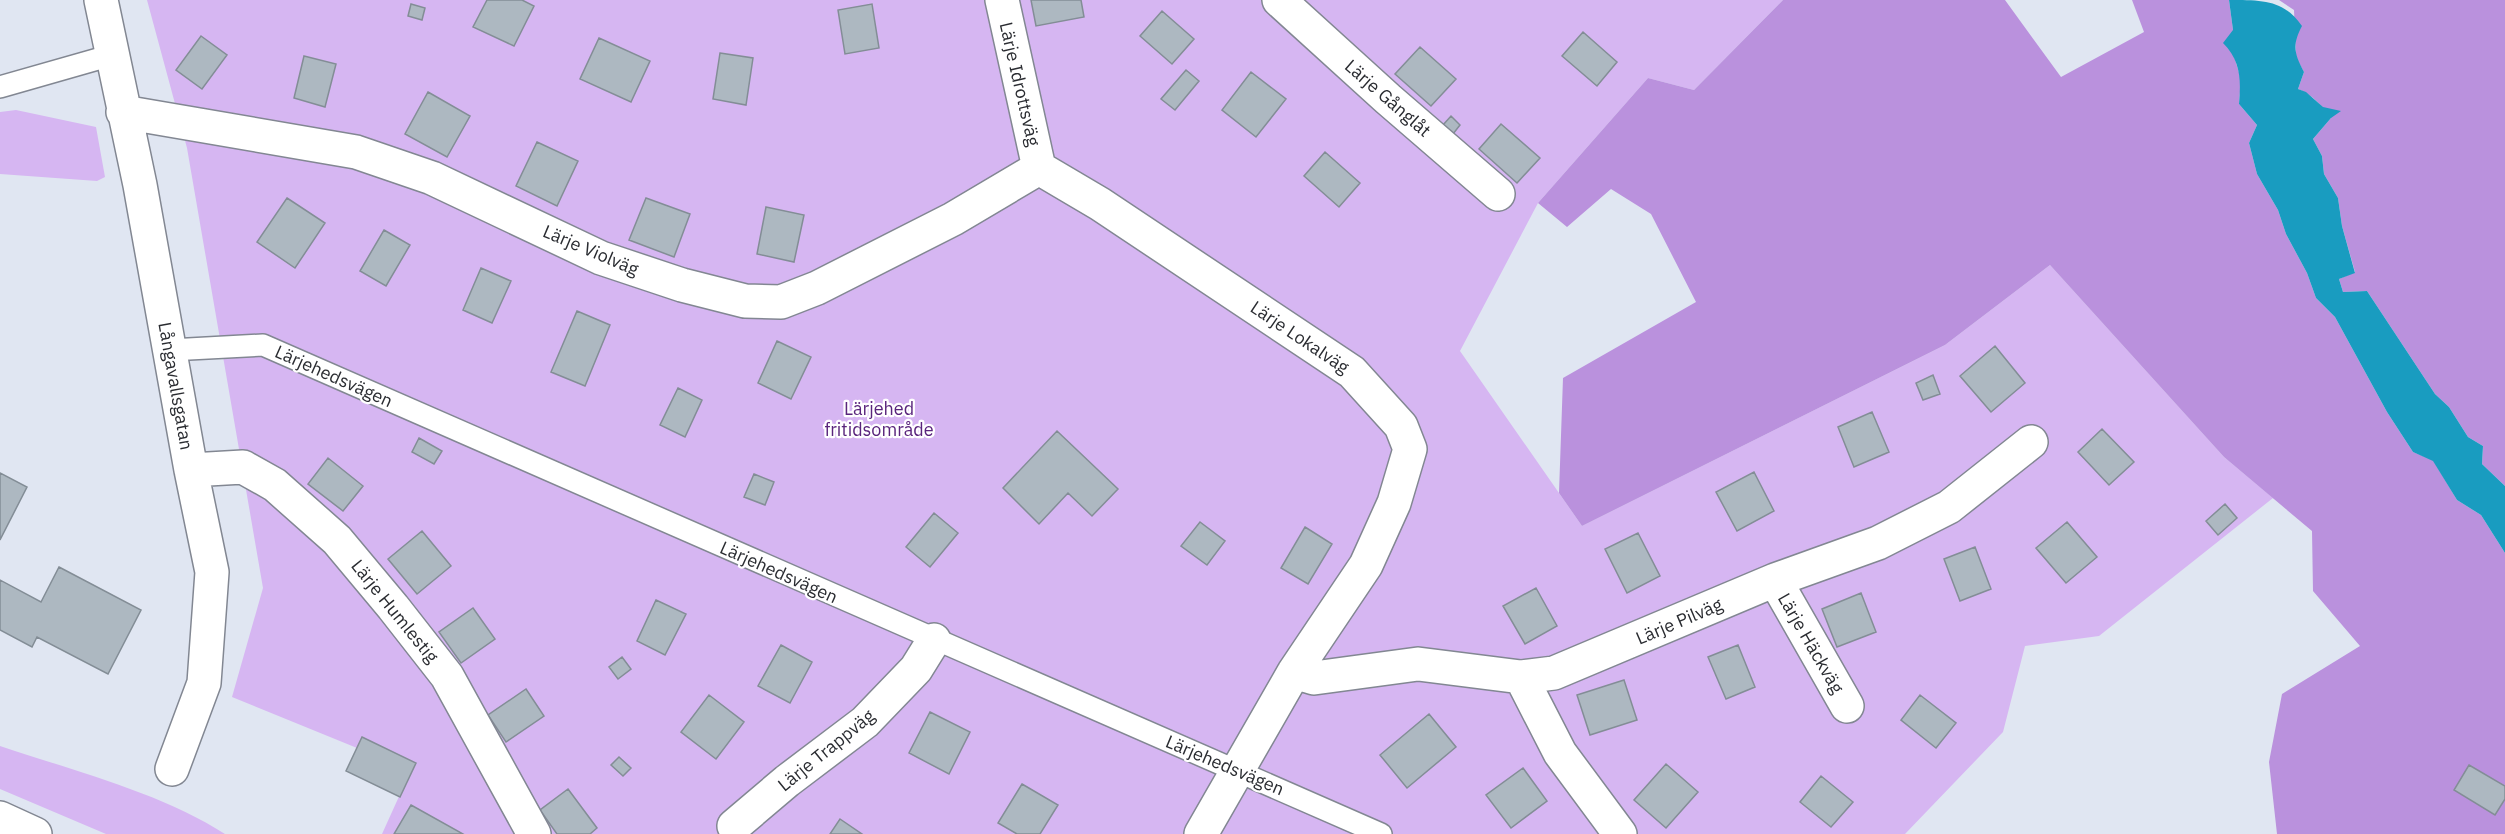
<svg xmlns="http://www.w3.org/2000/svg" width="2505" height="834" font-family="'IBM Plex Sans',sans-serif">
	<rect width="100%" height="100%" fill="#e0e6f2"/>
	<path fill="#d6b6f2" d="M147,0H1783L1694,90L1648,78L1538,203L1460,351L1582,526L1945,345L2050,265L2224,457L2273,498L2099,636L2025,646L2003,732L1905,834H382L411,770L232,697L263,588L187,148Z
		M16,110L96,127L105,177L97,181L0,174V112Z
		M0,746C71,770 162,793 225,834H106L0,789Z"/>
	<path fill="#ba91dd" d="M1783,0H2005L2061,77L2144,32L2132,0H2229L2233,30V53L2241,79L2239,104L2257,125L2249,143L2257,174L2278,210L2286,234L2307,273L2316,298L2335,317L2387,412L2413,452L2433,460L2457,500L2481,515L2505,553V834H2277L2269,762L2282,694L2360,646L2313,591L2312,531L2224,457L2050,265L1945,345L1582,526L1559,493L1563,378L1696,302L1651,214L1611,189L1567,227L1538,203L1648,78L1694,90Z
		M2279,0H2505V486L2482,464L2483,446L2468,437L2449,407L2435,394L2367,291L2343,292L2339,279L2355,272L2342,226L2338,198L2324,174L2322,156L2313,139L2331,118C2322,106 2312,94 2298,89L2304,72L2296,58L2294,10Z"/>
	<path fill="#199cc0" d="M2229,0C2263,0 2284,0 2302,26C2292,45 2294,53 2304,72L2298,89L2306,92L2323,107L2341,111L2331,118L2313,139L2322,156L2324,174L2338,198L2342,226L2355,273L2339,279L2343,292L2367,291L2435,394L2449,407L2468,437L2483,446L2482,464L2505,486V553L2481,515L2457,500L2433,461L2413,452L2387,412L2335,317L2316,298L2307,273L2286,234L2278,210L2257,174L2249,143L2257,125L2239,104C2241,80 2241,61 2223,43L2233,30Z"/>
	<path fill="#adb8c1" stroke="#838d96" stroke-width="1.5" d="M487,0H522L534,6L514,46L473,27Z
		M1031,0H1081L1084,17L1036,26Z
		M411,4L425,8L422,20L408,16Z
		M872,4L879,48L845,54L838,10Z
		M1162,11L1194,39L1172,64L1140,36Z
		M1583,32L1617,62L1597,86L1562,56Z
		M201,36L227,55L202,89L176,70Z
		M599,38L650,61L631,102L580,79Z
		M1420,47L1456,79L1431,106L1395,74Z
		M720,53L753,58L746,105L713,99Z
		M304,56L336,64L325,107L294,98Z
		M1186,70L1199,81L1175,110L1161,99Z
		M1251,72L1286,99L1256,137L1222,110Z
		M428,92L470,116L447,157L405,134Z
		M1451,116L1460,125L1453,134L1443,125Z
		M1501,124L1540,158L1517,183L1479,149Z
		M537,142L578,161L557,206L516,186Z
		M1325,152L1360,183L1339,207L1304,176Z
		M287,198L325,223L295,268L257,242Z
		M646,198L690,214L674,257L629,240Z
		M766,207L804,215L794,262L757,254Z
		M384,230L410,245L386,286L360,271Z
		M481,268L511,281L492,323L463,310Z
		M577,311L610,325L585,386L551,372Z
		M777,341L811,357L791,399L758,383Z
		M1995,346L2025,383L1991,412L1960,376Z
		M1933,375L1940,394L1923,400L1916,383Z
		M678,388L702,400L685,437L660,425Z
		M1872,412L1889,452L1854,467L1838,427Z
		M2102,429L2134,462L2109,485L2078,452Z
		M1057,431L1118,489L1092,516L1068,493L1039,524L1003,488Z
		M419,438L442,451L434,464L412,452Z
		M328,458L363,486L343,511L308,484Z
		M1754,472L1774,511L1737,531L1716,492Z
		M0,473L27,487L0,540Z
		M754,474L774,482L765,505L744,497Z
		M2225,504L2237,518L2218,535L2206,521Z
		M934,513L958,533L930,567L906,547Z
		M1200,522L1225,541L1207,565L1181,546Z
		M2067,522L2097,557L2066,583L2036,548Z
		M1305,527L1332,544L1308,584L1281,568Z
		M422,531L451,566L417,594L388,559Z
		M1638,533L1660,576L1627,593L1605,549Z
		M1975,547L1991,589L1960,601L1944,559Z
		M59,567L141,610L108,674L37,637L32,647L0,630V580L41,602Z
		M1536,588L1557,626L1525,644L1503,606Z
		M1861,593L1876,632L1837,647L1822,609Z
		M656,600L686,614L665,655L637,641Z
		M473,608L495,639L461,663L439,632Z
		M781,645L812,662L790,703L758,686Z
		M1738,645L1755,687L1726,699L1708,657Z
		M622,657L631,669L618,679L609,667Z
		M1624,680L1637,720L1590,735L1577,695Z
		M526,689L544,716L506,742L488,715Z
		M709,695L744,722L716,759L681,732Z
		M1920,695L1956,723L1936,748L1901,720Z
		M930,712L970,732L949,774L909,753Z
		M1429,714L1456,747L1407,788L1380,755Z
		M362,737L416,763L400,797L346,771Z
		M619,757L631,768L623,776L611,765Z
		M1666,764L1698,792L1666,828L1634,800Z
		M2469,765L2505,786V799L2495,815L2454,790Z
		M1523,768L1547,801L1511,828L1486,795Z
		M1821,776L1853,802L1831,827L1800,802Z
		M1022,784L1058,805L1040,834H1017L998,823Z
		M568,789L597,828L590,834H557L540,810Z
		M411,805L463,834H394Z
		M840,819L862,834H830Z"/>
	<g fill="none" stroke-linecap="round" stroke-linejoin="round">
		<defs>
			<path id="service" d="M0,87L112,55
				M170,350L263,345L1381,834"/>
			<path id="minor" d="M101,0L140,185L191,470L212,572L204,683L172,769
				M1002,0L1039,168
				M1279,0L1388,99L1498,194
				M123,112L356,152L432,178L601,258L682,285L745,301L781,302L817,288L953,219L1039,168
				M1039,168L1100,204L1352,372L1401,426L1410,449L1394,503L1366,565L1294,672L1201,834
				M191,470L243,467L275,485L337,540L393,607L447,676L534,834
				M1775,580L1847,706
				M1294,672L1314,678L1418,664L1521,677L1554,673L1775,580L1878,543L1949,507L2031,442
				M1521,677L1560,753L1620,834
				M734,826L787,781L865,722L916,669L934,640"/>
			<path id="secondary" d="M0,818L35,834"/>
		</defs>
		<use href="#service" stroke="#828792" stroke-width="24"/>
		<use href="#minor" stroke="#828792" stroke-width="36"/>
		<use href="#secondary" stroke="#828792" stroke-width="36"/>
		<use href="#service" stroke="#fff" stroke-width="21"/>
		<use href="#minor" stroke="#fff" stroke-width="33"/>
		<use href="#secondary" stroke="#fff" stroke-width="33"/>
	</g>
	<g text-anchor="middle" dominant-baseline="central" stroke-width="4.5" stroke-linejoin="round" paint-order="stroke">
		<g font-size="18" fill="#2a2c31" stroke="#fff">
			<text transform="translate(1020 84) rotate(77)">Lärje Idrottsväg</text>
			<text transform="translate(1388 98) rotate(41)">Lärje Gånglåt</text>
			<text transform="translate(591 250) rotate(23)">Lärje Violväg</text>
			<text transform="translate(1300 337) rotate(34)">Lärje Lokalväg</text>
			<text transform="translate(334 376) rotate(24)">Lärjehedsvägen</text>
			<text transform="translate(176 386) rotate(80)">Långavallsgatan</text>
			<text transform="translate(779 572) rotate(24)">Lärjehedsvägen</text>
			<text transform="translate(395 611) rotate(51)">Lärje Humlestig</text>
			<text transform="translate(1679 621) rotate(-23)">Lärje Pilväg</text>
			<text transform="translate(1811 643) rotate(60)">Lärje Häckväg</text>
			<text transform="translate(826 750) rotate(-39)">Lärje Trappväg</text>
			<text transform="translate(1225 765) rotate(23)">Lärjehedsvägen</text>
		</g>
		<g font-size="18" fill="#59247c" stroke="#fff">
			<text x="879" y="408">Lärjehed<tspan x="879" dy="21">fritidsområde</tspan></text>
		</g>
	</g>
</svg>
